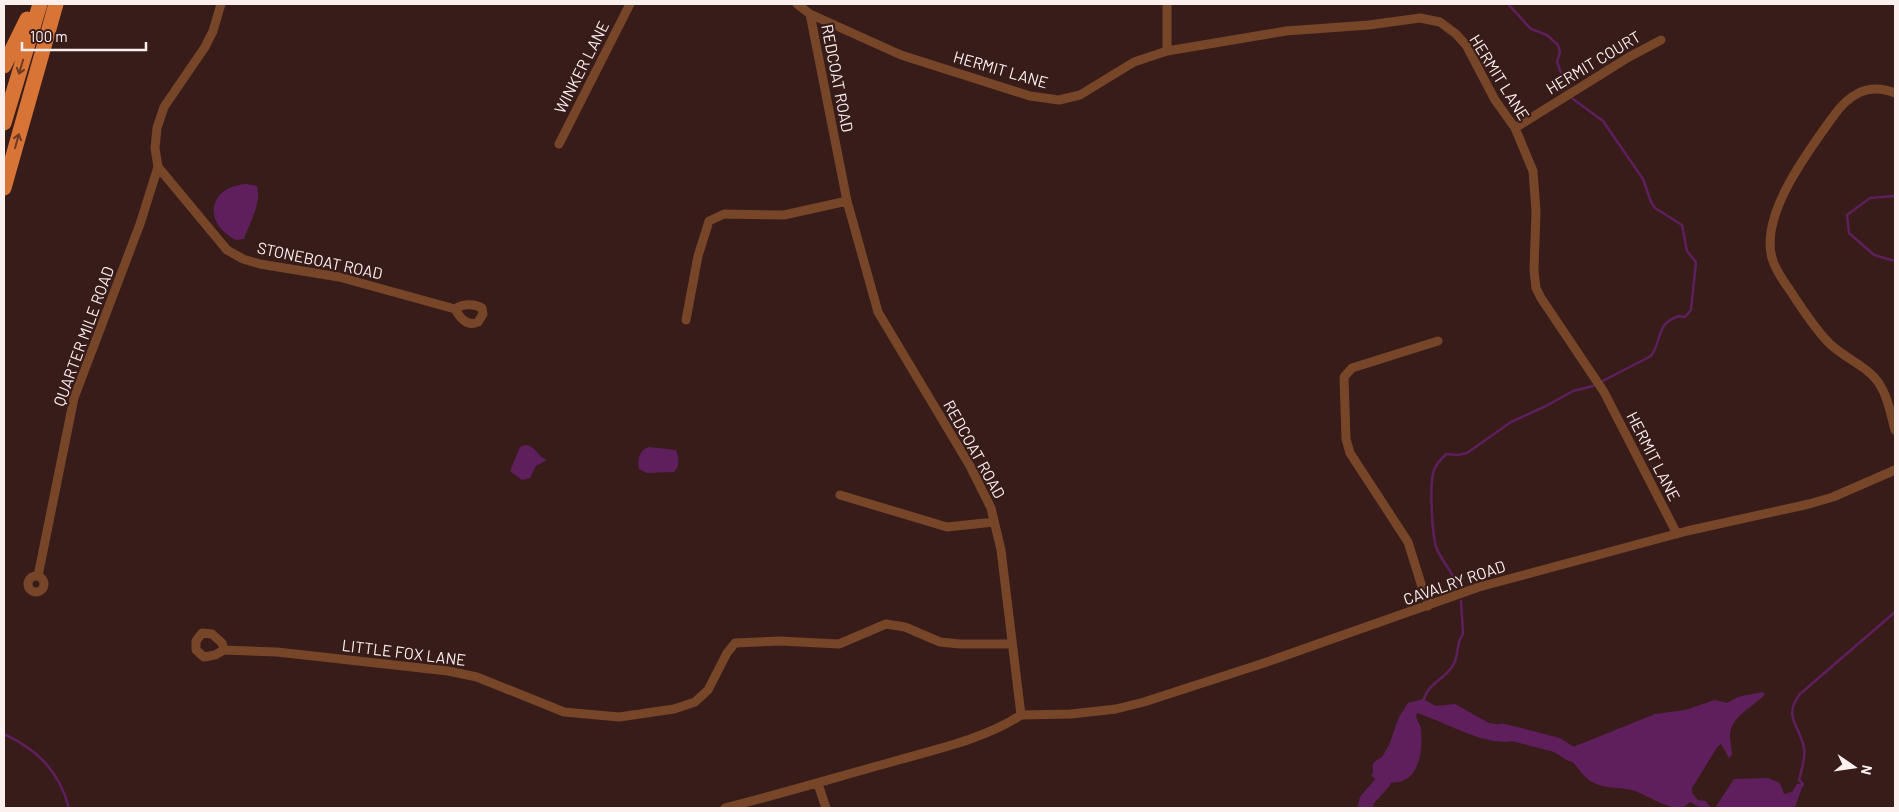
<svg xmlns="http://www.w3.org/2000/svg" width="1899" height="812" font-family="Barlow,sans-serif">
	<rect width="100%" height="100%" fill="#371c1a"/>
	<path fill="#5f1f5c" d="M247,184L257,186C262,203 249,224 244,239L236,240C202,223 208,186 247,184Z
		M525,445C535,445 538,457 547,460L536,466L530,478L522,480L510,471L520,447Z
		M649,447L676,450C679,458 680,466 674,472L647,473L639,469C637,460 639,450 649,447Z
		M1762,692L1765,694C1754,707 1730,716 1730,736C1730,742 1732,749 1732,755L1729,758L1721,744L1718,746L1692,788V793L1698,800L1706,801L1711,808H1701L1690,802L1683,808C1666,808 1655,800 1640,793C1626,786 1608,790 1594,783C1584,779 1578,766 1569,759L1568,749L1655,714L1685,710L1715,700L1727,703L1738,697Z
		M1423,699L1436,706L1455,704L1489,723L1522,728L1518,740C1488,749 1446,722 1417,713C1414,719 1421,723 1421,730C1424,767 1410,796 1371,776L1389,745L1399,717L1408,703Z
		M1768,778L1780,783L1784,794L1792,792L1797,784H1803L1795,808H1715L1734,779Z
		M1366,790L1372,794L1369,808H1359L1360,798Z"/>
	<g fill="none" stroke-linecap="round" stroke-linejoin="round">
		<path stroke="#5f1f5c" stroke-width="2.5" d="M1508,4L1531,29L1547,35L1558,45L1560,52L1557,62L1564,81
			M1895,196L1870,198L1847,215L1849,233L1874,255L1895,261
			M1458,588C1454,572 1441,561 1436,547C1432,532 1429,484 1434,470C1436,464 1441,459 1446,454L1458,455L1467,453L1511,422L1546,406L1573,391L1593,386L1651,356C1663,339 1655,324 1679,316L1685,317L1691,310L1696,262L1687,251L1682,225L1655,208L1651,202L1643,179L1603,121L1573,99
			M1423,702C1427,684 1443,680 1452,667C1460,656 1455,644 1463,634L1461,601
			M4,734C38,750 59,771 69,808
			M1801,787L1803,784L1799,780C1801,771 1806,758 1804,748C1800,725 1782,717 1800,694L1895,612"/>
		<path stroke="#5f1f5c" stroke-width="15" d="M1502,731L1557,745L1571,754
			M1365,808L1367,800L1383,782L1380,767L1383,765"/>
		<path stroke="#774527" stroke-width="9" d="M221,4L213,31L205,47L164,107L157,128L155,148L158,167L227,250L243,259L260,264L339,277L455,309C462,304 474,303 482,308L483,314L478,322C467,327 460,318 455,309
			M797,4L810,14L901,55L1030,96L1059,100L1080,95L1134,62L1167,51L1286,31L1369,25L1420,18L1440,22L1456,34L1466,45L1495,100L1515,128L1533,171L1536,211L1534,270L1536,288L1541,298L1604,392L1677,534
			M1167,4V51
			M810,14L847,201L878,312L970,466L991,508L1001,550L1021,715
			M1895,93C1867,82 1848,95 1832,118C1808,152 1760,214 1772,258C1776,273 1787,285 1795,298C1805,313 1816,330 1829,343C1842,356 1860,363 1872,375C1887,389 1890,412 1895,430
			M1515,128L1629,57L1661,40
			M559,144L630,4
			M686,320L698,256L709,221L724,214L784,215L847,201
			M840,495L947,527L994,522
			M28 584a8 8 0 1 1 16 0a8 8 0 1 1-16 0Z
			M38,576L74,398L140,224L158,167
			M1428,606L1408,542L1350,453L1346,439L1344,377L1352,368L1438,341
			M224,650L222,643L212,634L202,633L196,641V650L204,657L215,655L224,650L277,652L448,671L477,677L564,712L619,717L674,709L695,702L708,690L727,653L735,643L780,641L839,644L886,624L905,627L940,642L960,644H1011
			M1021,715L1071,714L1116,709L1144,702L1264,663L1479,587L1687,531L1809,504L1833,497L1895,470
			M818,784L826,808
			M725,808C780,794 834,778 888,763C932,750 983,740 1021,715"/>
		<path stroke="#d87536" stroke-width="15" d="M4,66L27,19
			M4,123L40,4
			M4,188L56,4"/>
	</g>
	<defs><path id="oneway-shaft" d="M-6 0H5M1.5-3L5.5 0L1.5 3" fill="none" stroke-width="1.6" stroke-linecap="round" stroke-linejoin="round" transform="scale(1.25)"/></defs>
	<g stroke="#6f3b24">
		<use href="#oneway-shaft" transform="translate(21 67) rotate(107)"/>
		<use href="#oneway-shaft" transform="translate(17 141) rotate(-74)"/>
	</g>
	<g text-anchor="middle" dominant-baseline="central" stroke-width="4.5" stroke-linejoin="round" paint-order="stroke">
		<g font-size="16" fill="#fcf0ef" stroke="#371c1a">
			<text transform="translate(1593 62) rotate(-31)">HERMIT COURT</text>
			<text transform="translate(581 67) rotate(-63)">WINKER LANE</text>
			<text transform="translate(1001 69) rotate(16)">HERMIT LANE</text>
			<text transform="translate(1500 77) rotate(58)">HERMIT LANE</text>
			<text transform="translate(838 78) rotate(79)">REDCOAT ROAD</text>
			<text transform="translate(320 260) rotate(12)">STONEBOAT ROAD</text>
			<text transform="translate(83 336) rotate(-70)">QUARTER MILE ROAD</text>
			<text transform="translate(975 449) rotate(61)">REDCOAT ROAD</text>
			<text transform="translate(1654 456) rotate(63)">HERMIT LANE</text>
			<text transform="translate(1454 582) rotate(-19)">CAVALRY ROAD</text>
			<text transform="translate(404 652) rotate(7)">LITTLE FOX LANE</text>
		</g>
	</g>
	<rect width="1899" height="812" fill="none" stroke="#fcf0ef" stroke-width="10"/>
	<g transform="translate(1854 767) rotate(103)" stroke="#371c1a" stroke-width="4" paint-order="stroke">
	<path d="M0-4L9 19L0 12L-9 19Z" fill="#fcf0ef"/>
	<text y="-8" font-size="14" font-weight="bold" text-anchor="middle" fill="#fcf0ef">N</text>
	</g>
	<path d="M22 42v8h124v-8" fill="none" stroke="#fcf0ef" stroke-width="2.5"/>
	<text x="30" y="42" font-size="15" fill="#fcf0ef" stroke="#371c1a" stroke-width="4" paint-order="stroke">100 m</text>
</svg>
